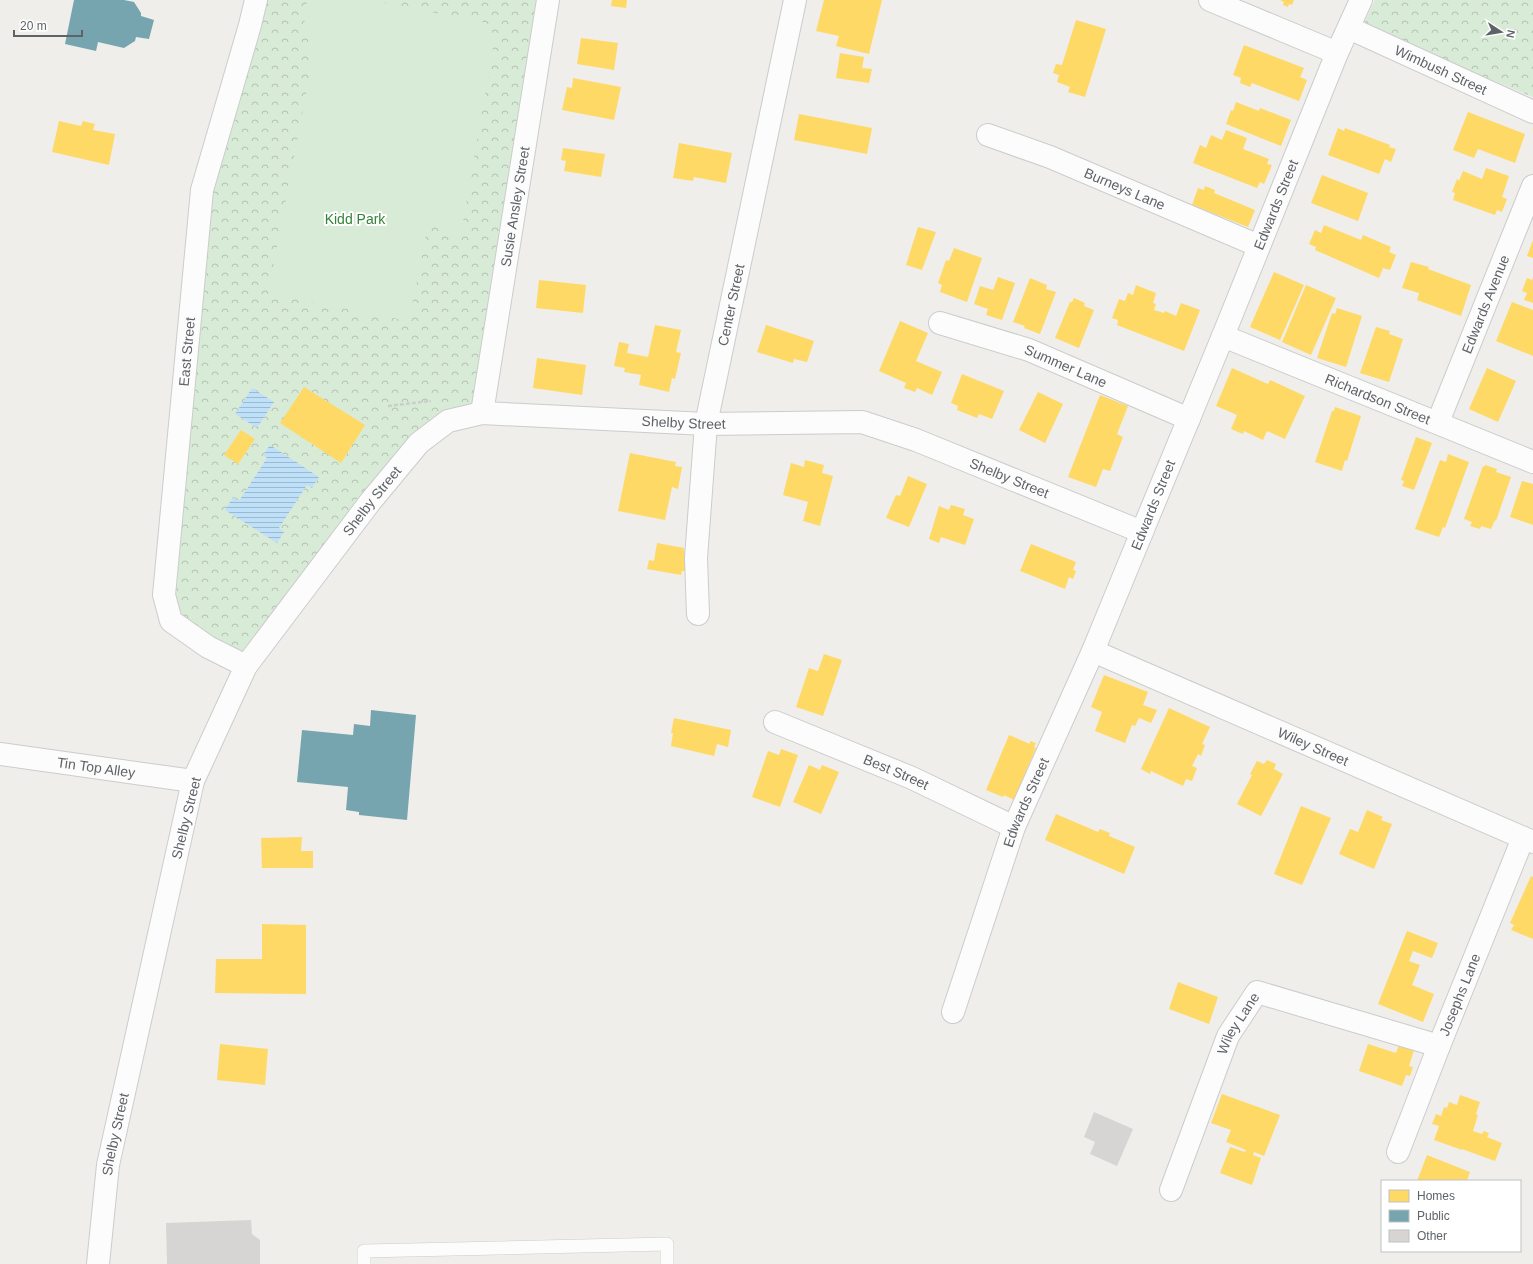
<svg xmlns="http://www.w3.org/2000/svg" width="1533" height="1264" font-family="Helvetica,sans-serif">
	<defs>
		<pattern id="forest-crowns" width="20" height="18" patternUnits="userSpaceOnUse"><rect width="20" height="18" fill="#d8ebd6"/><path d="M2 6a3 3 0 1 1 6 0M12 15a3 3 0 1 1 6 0" fill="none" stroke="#b2c2b1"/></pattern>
		<pattern id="water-rules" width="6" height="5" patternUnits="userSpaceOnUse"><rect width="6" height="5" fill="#bfe0f9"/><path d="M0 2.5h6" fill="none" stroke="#9eb9cd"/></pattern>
	</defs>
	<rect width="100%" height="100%" fill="#efeeea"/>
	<path fill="url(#forest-crowns)" d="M256,0H548L482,413L448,421L246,666L171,621L202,190Z
		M1375,0H1533V97L1363,26Z"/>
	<path fill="#d8ebd6" d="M307,0H371L486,23L495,37L460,239L428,224L409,321L268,294L313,57L304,26Z"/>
	<path fill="url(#water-rules)" d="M252,388L274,402L257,428L235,414Z
		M270,445L319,477L312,488L307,485L279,528L284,532L277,543L225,510L233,497L239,501L267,458L263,455Z"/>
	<path fill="#ffd966" d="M612,0H627L626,8L611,6Z
		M824,0H882L869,54L836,46L839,36L816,31Z
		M1280,0H1294L1292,5L1289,4L1288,7L1283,5L1284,2Z
		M1076,20L1106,29L1085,97L1068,92L1070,87L1057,82L1059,75L1053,73L1056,64L1062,65Z
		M581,38L618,43L614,70L577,64Z
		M1244,45L1304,68L1300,77L1307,80L1299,101L1252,83L1250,87L1240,83L1241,78L1233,75Z
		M840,53L864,57L862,68L872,69L869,83L836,78Z
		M573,78L621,87L614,120L562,110L567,87L572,88Z
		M1236,102L1259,111L1260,108L1291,120L1281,146L1226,124L1231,110L1233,111Z
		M1468,112L1525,134L1515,163L1478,149L1474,158L1453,150Z
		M799,114L872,128L867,154L794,140Z
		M59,121L81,126L83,121L95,124L93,130L115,134L109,165L52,152Z
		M1338,128L1344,131L1345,128L1390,145L1389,147L1396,149L1391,162L1385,159L1379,174L1328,155Z
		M1226,130L1247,138L1243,149L1269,159L1267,164L1272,165L1264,184L1260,182L1257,188L1193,163L1200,145L1206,148L1211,135L1222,140Z
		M679,143L732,153L726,183L694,177L693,181L673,178Z
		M563,148L605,154L601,177L564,171L566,161L561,160Z
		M1486,168L1509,176L1502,197L1507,199L1502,212L1497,210L1495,215L1453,200L1455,193L1452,192L1457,179L1459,181L1463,171L1482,179Z
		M1322,175L1368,193L1358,221L1311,203Z
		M1205,186L1215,190L1214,193L1255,210L1248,227L1192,205L1198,188L1204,190Z
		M1324,225L1361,240L1363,235L1391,247L1389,252L1396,255L1390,270L1383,268L1379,278L1315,250L1316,247L1309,244L1315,230L1321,233Z
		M918,227L936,232L922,270L906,265Z
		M1533,240V258L1527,256Z
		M954,248L982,258L967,302L940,292L942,285L938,283L946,260L949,261Z
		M1411,262L1429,267L1428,269L1471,285L1461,316L1417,300L1419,293L1402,288Z
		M1274,272L1304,285L1280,340L1250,327Z
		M998,277L1015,283L1002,320L986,315L988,309L974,304L980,286L993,290Z
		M1533,277V303L1524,300L1527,293L1522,291L1527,278L1532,280Z
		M1030,278L1047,285L1046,289L1056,292L1040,334L1024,328L1025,326L1013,322Z
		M539,280L586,285L583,313L536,308Z
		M1136,285L1156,293L1153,303L1156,304L1154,310L1164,313L1165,311L1176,316L1181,303L1200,310L1184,351L1117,325L1118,320L1112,318L1119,299L1125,301L1128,293L1133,295Z
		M1306,285L1336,298L1311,355L1282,342Z
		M1074,298L1085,303L1084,306L1094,310L1079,348L1055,338L1070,302H1072Z
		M1512,302L1533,310V356L1496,341Z
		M1337,308L1362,316L1346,367L1317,358L1332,313L1335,314Z
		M900,321L928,333L916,361L942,372L932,395L917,388L915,392L904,388L906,383L879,371Z
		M655,325L681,330L676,352L681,353L675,379L672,378L669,392L639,385L641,375L624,372L625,368L614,366L619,342L629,344L627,353L648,357Z
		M766,325L814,341L807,362L794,359L793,363L757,352Z
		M1376,327L1390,331L1389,334L1403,339L1389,382L1360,373Z
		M537,358L586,365L582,395L533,388Z
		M1232,368L1268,384L1270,380L1305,396L1285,439L1267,431L1263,440L1244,431L1243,434L1231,429L1237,415L1216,406Z
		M1487,368L1516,381L1498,422L1469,409Z
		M962,374L1004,391L992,419L979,414L977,418L957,410L958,406L951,403Z
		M304,387L365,425L341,463L280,423Z
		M1038,392L1063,404L1045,443L1019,430Z
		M1100,395L1128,406L1117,434L1123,437L1110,471L1103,469L1096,487L1068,477Z
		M1335,407L1361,416L1347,461L1345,460L1342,471L1315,462L1332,411H1334Z
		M241,430L255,439L238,464L224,455Z
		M1416,437L1432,443L1414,490L1402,486L1404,481L1401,480Z
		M630,453L676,462L675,466L682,467L678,489L672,487L665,520L618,511Z
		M1448,454L1469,462L1445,528L1443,527L1439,537L1415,529L1440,460L1446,462Z
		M805,460L824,465L822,473L833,476L820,526L803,521L808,502L783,495L791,463L804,467Z
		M1485,465L1497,469L1496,472L1511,477L1496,521L1495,520L1491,529L1481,526L1480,529L1470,526L1472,522L1464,519L1483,466L1484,467Z
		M908,476L927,484L909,527L886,518L896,495L900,496Z
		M1522,481L1533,484V525L1510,517Z
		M951,505L965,509L963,515L974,519L965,545L941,537L939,543L929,539L939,506L949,510Z
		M657,543L684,548V553L690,554L687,571H682L681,575L647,569L649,560L654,561Z
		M1031,544L1076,562L1073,570L1076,571L1073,579L1069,577L1065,589L1020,571Z
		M824,654L842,660L823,716L796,707L809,668L818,671Z
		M1104,675L1148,692L1143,705L1157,710L1151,723L1139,718L1135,726L1132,725L1125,743L1095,731L1102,712L1091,707Z
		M1169,708L1210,727L1202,744L1205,745L1201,756L1198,754L1192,766L1197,768L1192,781L1186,779L1183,786L1151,771L1150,774L1141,769Z
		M674,718L731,730L728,747L717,744L714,756L671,746L673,733H671Z
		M1009,735L1030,744V741L1036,743L1034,747L1036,748L1014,800L1004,795L1003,797L986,790Z
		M781,749L798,755L780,807L752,797L768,751L779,755Z
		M1267,760L1276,764L1274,769L1283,774L1261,816L1237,804L1252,775L1250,774L1257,761L1264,764Z
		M809,765L820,770L822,765L839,772L821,814L793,802Z
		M1301,806L1331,818L1302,885L1274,874Z
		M1367,810L1383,817L1381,820L1392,824L1374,869L1339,854L1350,829L1358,832Z
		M1056,814L1098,832L1100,829L1110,833L1109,836L1135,847L1124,874L1045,840Z
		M302,837L301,851H313V868H262L261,838Z
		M1531,876L1533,877V939L1511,930L1514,925L1510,923Z
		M262,924L306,925V994L215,993L216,959H262Z
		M1407,931L1438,943L1432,958L1413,951L1409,961L1420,965L1412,985L1434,994L1423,1022L1378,1004Z
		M1178,982L1218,997L1209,1024L1169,1009Z
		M220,1044L268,1049L265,1085L217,1080Z
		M1368,1044L1396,1053L1399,1045L1414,1050L1409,1066L1413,1067L1410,1076L1406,1075L1402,1086L1359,1071Z
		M1222,1094L1280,1115L1264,1156L1254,1152L1253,1155L1261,1158L1252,1185L1220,1173L1230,1147L1245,1152L1246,1150L1226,1142L1231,1130L1211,1123Z
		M1460,1095L1480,1102L1476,1114L1478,1115L1473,1131L1482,1134L1484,1131L1489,1133L1487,1137L1502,1143L1495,1161L1462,1149V1150L1434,1140L1439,1126L1432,1124L1436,1114L1441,1116L1444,1107L1447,1108L1449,1102L1457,1105Z
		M1427,1155L1470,1172L1467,1181H1417Z"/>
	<path fill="#76a5af" d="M74,0H124L134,2L141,13V16L154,20L149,39L136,37L135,41L124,48L98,42L96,51L65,44Z
		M371,710L416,715L407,820L359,815V812L346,810L348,787L297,782L302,730L353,735L354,724L370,726Z"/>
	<path fill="#d6d5d3" d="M1094,1112L1133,1129L1117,1166L1090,1154L1095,1142L1084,1137Z
		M251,1220L252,1234L260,1240V1264H167L166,1223Z"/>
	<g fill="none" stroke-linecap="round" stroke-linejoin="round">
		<defs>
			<path id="service" d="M364,1264V1251L667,1244V1264"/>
			<g id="minor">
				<path d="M1210,0L1337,53"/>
				<path id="s1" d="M1349,28L1533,112"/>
				<path id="s2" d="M988,135L1050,157L1259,246"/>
				<path id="s3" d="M940,323L1029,350L1189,419"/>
				<path id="s4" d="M1223,336L1533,462"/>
				<path id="s5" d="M482,413L548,0"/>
				<path id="s6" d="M1438,422L1533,186"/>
				<path id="s7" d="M698,614L696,558L706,424L795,0"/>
				<path id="s8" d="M1093,651L1533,842"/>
				<path id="s9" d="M246,666L208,647L171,621L164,595L202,190L250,25L256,0"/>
				<path id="s10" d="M775,722L912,778L1014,827"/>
				<path id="s11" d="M953,1012L1014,827L1093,651L1142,532"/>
				<path id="s12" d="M1398,1152L1439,1046L1523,838"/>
				<path id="s13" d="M1171,1190L1228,1036L1257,992L1439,1046"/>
				<path id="s14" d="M98,1264L108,1165L193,781"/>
			</g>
			<g id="tertiary">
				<path id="s15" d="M0,754L193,781L246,666L370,502L419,443L448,421L482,413L706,424L862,422L916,440L1142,532L1223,336L1337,53L1361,0"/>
			</g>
		</defs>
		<use href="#service" stroke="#cbcccc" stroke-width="14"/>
		<use href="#minor" stroke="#cbcccc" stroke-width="24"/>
		<use href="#tertiary" stroke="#cbcccc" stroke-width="24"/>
		<path stroke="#cacfcc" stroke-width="2.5" stroke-dasharray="4 2" stroke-linecap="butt" d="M388,406L431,401"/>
		<use href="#service" stroke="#fdfcfc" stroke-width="13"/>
		<use href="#minor" stroke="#fdfcfc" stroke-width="22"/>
		<use href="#tertiary" stroke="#fdfcfc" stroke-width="22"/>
	</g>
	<g text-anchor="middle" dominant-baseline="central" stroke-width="4" stroke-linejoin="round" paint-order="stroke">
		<g font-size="14" fill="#5f6368" stroke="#fff">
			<text stroke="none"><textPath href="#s1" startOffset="101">Wimbush Street</textPath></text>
			<text stroke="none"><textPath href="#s2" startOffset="147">Burneys Lane</textPath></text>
			<text stroke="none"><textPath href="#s15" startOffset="1710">Edwards Street</textPath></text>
			<text stroke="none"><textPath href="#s5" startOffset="209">Susie Ansley Street</textPath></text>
			<text stroke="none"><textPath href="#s6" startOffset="127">Edwards Avenue</textPath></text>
			<text stroke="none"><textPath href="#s7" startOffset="312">Center Street</textPath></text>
			<text stroke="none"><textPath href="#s9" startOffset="359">East Street</textPath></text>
			<text stroke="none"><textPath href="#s3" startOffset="133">Summer Lane</textPath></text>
			<text stroke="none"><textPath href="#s4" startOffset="167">Richardson Street</textPath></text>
			<text stroke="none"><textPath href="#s15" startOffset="877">Shelby Street</textPath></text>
			<text stroke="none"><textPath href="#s15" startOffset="1213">Shelby Street</textPath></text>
			<text stroke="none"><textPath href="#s15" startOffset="529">Shelby Street</textPath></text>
			<text transform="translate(1153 505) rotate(-68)">Edwards Street</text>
			<text stroke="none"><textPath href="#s8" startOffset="240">Wiley Street</textPath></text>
			<text stroke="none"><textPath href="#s15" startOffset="97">Tin Top Alley</textPath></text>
			<text stroke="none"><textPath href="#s10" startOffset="131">Best Street</textPath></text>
			<text stroke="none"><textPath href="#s11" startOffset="222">Edwards Street</textPath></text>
			<text transform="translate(186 818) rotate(-76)">Shelby Street</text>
			<text stroke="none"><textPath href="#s12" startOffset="169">Josephs Lane</textPath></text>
			<text stroke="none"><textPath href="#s13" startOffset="180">Wiley Lane</textPath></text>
			<text stroke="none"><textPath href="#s14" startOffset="131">Shelby Street</textPath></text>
		</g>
		<g font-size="14" fill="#348238" stroke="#fff">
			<text x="355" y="219">Kidd Park</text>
		</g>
	</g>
	<rect x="1381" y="1180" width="140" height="72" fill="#ffffff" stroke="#bfc1c3"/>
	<rect x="1389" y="1190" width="20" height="12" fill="#ffd966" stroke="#bfc1c3"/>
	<text x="1417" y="1200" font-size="12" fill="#5f6368">Homes</text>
	<rect x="1389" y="1210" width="20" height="12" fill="#76a5af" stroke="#bfc1c3"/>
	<text x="1417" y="1220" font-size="12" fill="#5f6368">Public</text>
	<rect x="1389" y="1230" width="20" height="12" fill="#d6d5d3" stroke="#bfc1c3"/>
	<text x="1417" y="1240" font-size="12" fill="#5f6368">Other</text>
	<g transform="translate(1501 32) rotate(102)" stroke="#ffffff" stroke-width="3" paint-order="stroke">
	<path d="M0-3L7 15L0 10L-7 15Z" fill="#5f6368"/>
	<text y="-6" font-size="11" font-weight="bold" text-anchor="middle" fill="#5f6368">N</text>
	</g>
	<path d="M14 30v6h68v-6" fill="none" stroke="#5f6368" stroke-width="2"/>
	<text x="20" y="30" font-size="12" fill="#5f6368" stroke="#ffffff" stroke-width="3" paint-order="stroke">20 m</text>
</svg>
